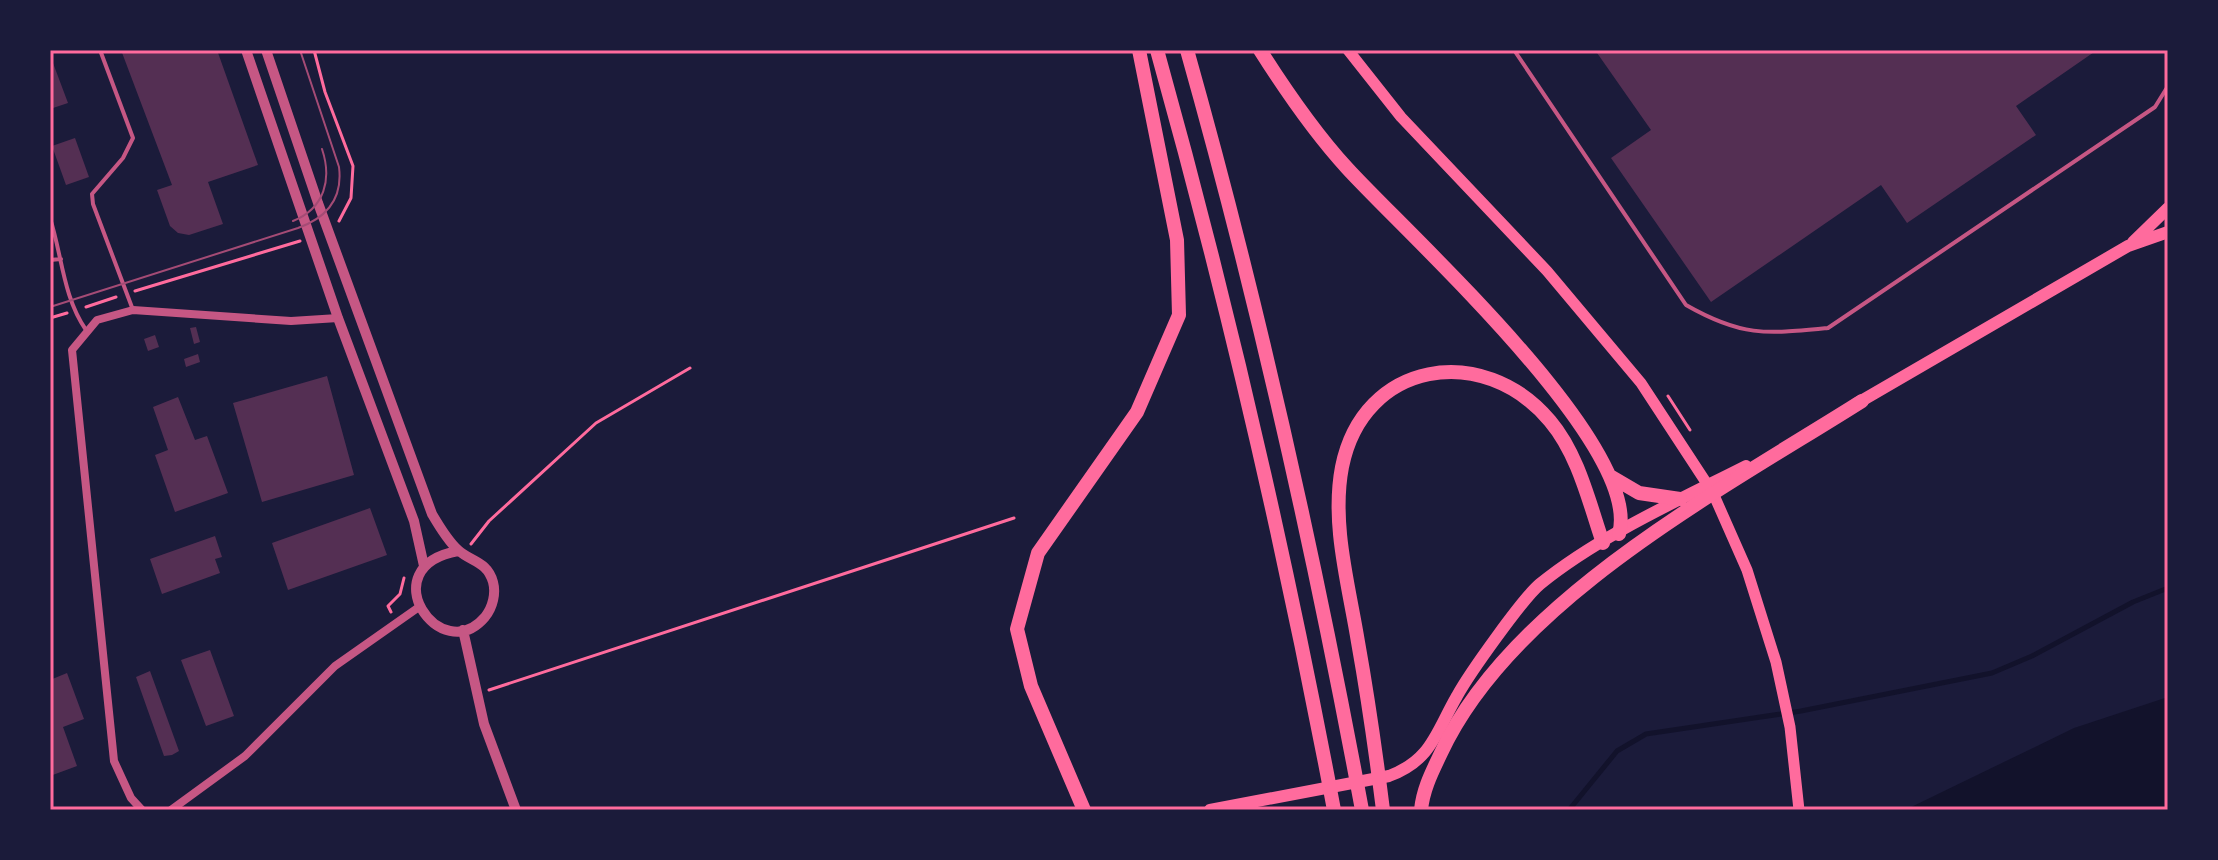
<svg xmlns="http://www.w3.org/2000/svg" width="2218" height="860" font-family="'Nunito Sans',sans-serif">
	<rect width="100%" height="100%" fill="#1b1b3a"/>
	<path fill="#12122b" d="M2168,697V810H1905L2074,728Z"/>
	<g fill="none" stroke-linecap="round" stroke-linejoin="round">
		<path stroke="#12122b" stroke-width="5" d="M1569,810L1617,751L1646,734L1801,711L1992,673L2032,656L2133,602L2168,588"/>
	</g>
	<path fill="#542f53" d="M121,50H217L258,165L208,182L223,224L189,235L178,233L170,226L157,190L172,185Z
		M1595,50H2097L2016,106L2036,135L1907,223L1881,185L1711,302L1611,158L1651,130Z
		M50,55L68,103L50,109Z
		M75,138L89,177L66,185L52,146Z
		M196,327L200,342L194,344L190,328Z
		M155,335L159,347L148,351L144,339Z
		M198,354L200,362L186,367L184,359Z
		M327,376L354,475L262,502L233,403Z
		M178,397L195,440L207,436L228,493L175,512L155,455L168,450L153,407Z
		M370,508L387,555L288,590L272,543Z
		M215,536L222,557L215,559L220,573L162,594L150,559Z
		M210,650L234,716L206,726L181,660Z
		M150,671L179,751L172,755L164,756L136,677Z
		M67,673L84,719L63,727L77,766L50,776V680Z"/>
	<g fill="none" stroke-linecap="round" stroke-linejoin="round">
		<path stroke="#ff6b9d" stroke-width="3" d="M314,50L325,92L353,166L351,198L339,221
			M135,291L300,241
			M86,307L116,297
			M50,318L67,313
			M1668,396L1690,430
			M471,544L489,521L596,423L690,368
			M391,612L388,606L400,594L404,578
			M489,690L1014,518"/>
		<path stroke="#c65784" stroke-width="4" d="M100,50L133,138L123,158L92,194L93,204L133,310
			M1514,50L1686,305C1742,337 1766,334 1828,328L2155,107L2168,86
			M50,218C62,255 63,297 86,330
			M50,260L61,259"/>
		<path stroke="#c65784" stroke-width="8" d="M142,810L131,798L114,761L72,350L97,320L133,310L291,321L338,318
			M171,810L245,756L335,666L419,607"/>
		<path stroke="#c65784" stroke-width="10" d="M246,50L338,318L414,521L424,566
			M266,50L318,203L432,514C439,526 448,541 458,550C471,562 487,561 493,582C496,593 493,607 485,617C441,669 370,567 458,551
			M463,630L484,724L516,810"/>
		<path stroke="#ff6b9d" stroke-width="11" d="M1348,50L1401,117L1547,271L1641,383L1713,493L1747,570L1776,662L1790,727L1799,810"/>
		<path stroke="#ff6b9d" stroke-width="12" d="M2133,242L2168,208
			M1856,404L2128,246L2168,232
			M1210,810L1389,776C1432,760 1436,732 1457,696C1469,674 1523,598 1540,584C1599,536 1679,500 1746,466"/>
		<path stroke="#ff6b9d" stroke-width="14" d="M1157,50C1227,300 1286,555 1334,810
			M1187,50C1257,298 1315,557 1362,810
			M1260,50C1286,91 1314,132 1347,168C1406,233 1644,446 1619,534
			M1610,476L1639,493L1680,499
			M1084,810L1031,686L1017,629L1038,553L1137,412L1179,315L1177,240L1139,50
			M1383,810C1376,754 1368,698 1358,642C1349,586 1331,524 1342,467C1363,361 1483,341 1550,421C1578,454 1589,502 1603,543
			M1421,810C1423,789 1432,772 1441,753C1512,600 1723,489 1862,401"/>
		<path stroke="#a44b75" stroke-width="2" d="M293,221C325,208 332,179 322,149
			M50,307L298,228C326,218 343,199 339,167L300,50"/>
	</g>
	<rect width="2218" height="860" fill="none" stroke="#1b1b3a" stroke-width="104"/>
	<rect x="52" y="52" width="2114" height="756" fill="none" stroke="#ff6b9d" stroke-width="3"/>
</svg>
